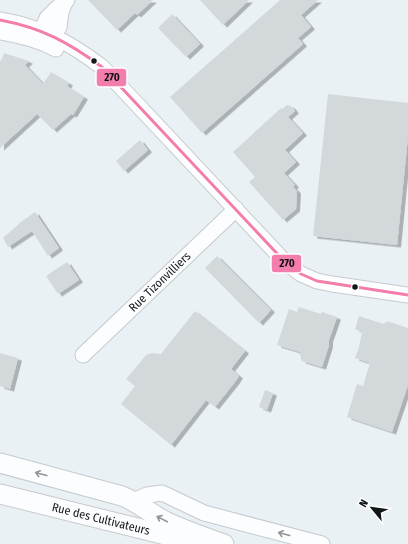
<svg xmlns="http://www.w3.org/2000/svg" width="408" height="544" font-family="'Fira Sans Condensed',sans-serif">
	<defs>
		<filter id="shadow"><feDropShadow dx="4" dy="2.5" stdDeviation="0" flood-color="#0004"/></filter>
	</defs>
	<rect width="100%" height="100%" fill="#eaf1f5"/>
	<path fill="#d3d8db" filter="url(#shadow)" d="M88,0H153L137,15L135,13L117,30Z
		M200,0H249L223,25Z
		M280,0H318L301,15L311,27L298,38L303,44L202,133L170,97Z
		M172,14L200,44L186,57L158,28Z
		M4,53L29,61L25,65L43,84L51,72L69,83L67,86L84,97L73,115L71,114L53,130L37,114L0,148V61L2,59Z
		M328,94L408,103V136L397,245L313,236Z
		M287,105L291,106L295,111L288,117L303,133L285,150L296,162L284,173L295,185L293,187L297,191L296,209L283,220L249,182L255,177L233,152L281,108L282,109Z
		M140,140L148,150L124,171L116,161Z
		M35,212L59,248L48,256L32,231L8,247L3,238L21,222Z
		M217,256L271,310L259,323L205,268Z
		M67,262L79,280L58,294L46,276Z
		M299,307L321,314L322,312L337,317L329,340V345L322,367L302,361L301,359L300,352L277,345L289,309L297,312Z
		M195,311L245,351L231,369L239,376L235,382L215,407L206,400L171,445L121,404L135,386L126,379L146,355L152,353L161,354Z
		M359,316L384,324L385,322L387,323V321L408,328V385L392,432L347,417L357,384L363,386L370,363L355,358L359,347L362,332L355,329Z
		M0,353L18,358L10,389L0,386Z
		M265,390L273,393L267,410L259,407Z"/>
	<g fill="none" stroke-linecap="round" stroke-linejoin="round">
		<defs>
			<g id="minor">
				<path d="M0,20C41,27 69,42 102,67L285,262L301,274L317,281L332,284L408,295"/>
				<path d="M0,32C19,35 39,40 56,49"/>
				<path d="M38,40L47,18L55,10L67,0"/>
				<path d="M50,44L59,27L61,12L65,2"/>
				<path id="s1" d="M83,355L236,209"/>
				<path d="M133,501L147,495L162,493L204,513L322,544"/>
			</g>
			<g id="major">
				<path d="M0,463L122,496C137,502 150,513 165,521C184,530 204,537 224,544"/>
				<path id="s2" d="M0,494L190,541"/>
			</g>
		</defs>
		<use href="#minor" stroke="#c5cace" stroke-width="17"/>
		<use href="#major" stroke="#c5cace" stroke-width="21"/>
		<use href="#minor" stroke="#fcfdfe" stroke-width="15"/>
		<use href="#major" stroke="#fcfdfe" stroke-width="19"/>
		<defs>
			<path id="bus-1" d="M0,20C42,28 68,42 102,67L285,262L301,274L317,281L408,295"/>
		</defs>
		<use href="#bus-1" stroke="#fff" stroke-width="6"/>
		<use href="#bus-1" stroke="#f37dac" stroke-width="3"/>
	</g>
	<defs><path id="oneway-shaft" d="M-6 0H5M1.5-3L5.5 0L1.5 3" fill="none" stroke-width="1.6" stroke-linecap="round" stroke-linejoin="round"/></defs>
	<g stroke="#939597">
		<use href="#oneway-shaft" transform="translate(41 474) rotate(-165)"/>
		<use href="#oneway-shaft" transform="translate(162 519) rotate(-152)"/>
		<use href="#oneway-shaft" transform="translate(284 534) rotate(-165)"/>
	</g>
	<g fill="#121619" stroke="#fff" stroke-width="1.5">
		<circle cx="94" cy="61" r="3.5"/>
		<circle cx="355" cy="287" r="3.5"/>
	</g>
	<g text-anchor="middle" dominant-baseline="central" stroke-width="3.5" stroke-linejoin="round" paint-order="stroke">
		<g font-size="12" fill="#121619" stroke="#fff">
			<text stroke="none"><textPath href="#s1" startOffset="106">Rue Tizonvilliers</textPath></text>
			<text stroke="none"><textPath href="#s2" startOffset="104">Rue des Cultivateurs</textPath></text>
		</g>
	</g>
	<g stroke="#fff" stroke-width="1.5">
		<rect x="96" y="68" width="31" height="19" rx="4" fill="#f37dac"/>
		<rect x="271" y="254" width="31" height="19" rx="4" fill="#f37dac"/>
	</g>
	<g font-size="11" text-anchor="middle" font-weight="bold" fill="#111">
		<text x="112" y="81">270</text>
		<text x="287" y="267">270</text>
	</g>
	<g transform="translate(372 508) rotate(299)" stroke="#ffffff" stroke-width="3" paint-order="stroke">
	<path d="M0-3L7 15L0 10L-7 15Z" fill="#121619"/>
	<text y="-6" font-size="11" font-weight="bold" text-anchor="middle" fill="#121619">N</text>
	</g>
</svg>
